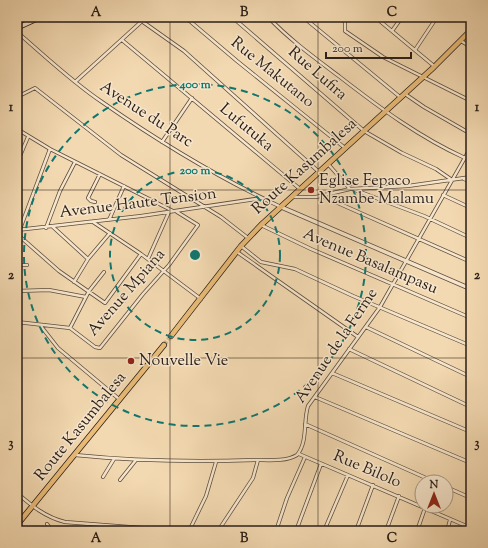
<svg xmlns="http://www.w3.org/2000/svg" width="488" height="548" font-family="'Sorts Mill Goudy',serif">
	<rect width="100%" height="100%" fill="#f3d9b1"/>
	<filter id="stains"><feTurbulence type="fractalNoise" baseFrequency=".005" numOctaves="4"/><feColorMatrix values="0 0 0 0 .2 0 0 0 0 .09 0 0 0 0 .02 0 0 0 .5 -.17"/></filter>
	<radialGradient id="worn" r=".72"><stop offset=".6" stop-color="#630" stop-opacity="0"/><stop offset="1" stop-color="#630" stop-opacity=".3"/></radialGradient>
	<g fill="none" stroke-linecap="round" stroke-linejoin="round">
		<path stroke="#cab392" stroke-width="4.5" stroke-dasharray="4.5 2" stroke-linecap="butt" d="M164,345L171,336"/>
		<defs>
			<path id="minor" d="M136,17L184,51L319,172
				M185,17L237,61L345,148
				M232,17L364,131L402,153L436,169L452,180
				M268,17C290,40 315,58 340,77C380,108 419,137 465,158
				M303,17L400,97
				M340,17L345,22V31L383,57L471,101
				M375,17L434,66
				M392,31L402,17
				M17,32C45,56 72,82 102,102C158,141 219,178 281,207
				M122,40L300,189
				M461,41L471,47
				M415,50L437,17
				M75,82L141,22
				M405,94L424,107L471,134
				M17,97L35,88L121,155L221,217L248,238
				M17,129L50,149L173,211
				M162,142L192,98
				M17,163L28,137
				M328,164L350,189
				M464,179L471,182
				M355,190L424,216L471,238
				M443,195L471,208
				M322,196L471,262
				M293,197H316L350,189L408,186L471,177
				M95,202L91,201L88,198L100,174
				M109,220L124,186
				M93,222L141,254L201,299
				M261,225L311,249L471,318
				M53,227L88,259
				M46,228L60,191L75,162
				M20,229L50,149
				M17,230L141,216L262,198
				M17,234L59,271L105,303L141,254
				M241,246L261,262L295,269L353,296L471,346
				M237,252L358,337
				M148,259L169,212
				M17,265H27
				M74,282L88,259L110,233
				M17,291L49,290L86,297
				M17,322L70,328L95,347L100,348L143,294L169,265L198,225L177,212
				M40,325L58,348L119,399
				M366,327L471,377
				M70,328L89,291L104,272
				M349,349L471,407
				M332,373L471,432
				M315,397L471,463
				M305,424L435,482
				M299,454L471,528
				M75,455C134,461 195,462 255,460C267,460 286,462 297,455C308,442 303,422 308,406L380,307L471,147
				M103,477L114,459
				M120,480L136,460
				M446,487L471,498
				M17,493C32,506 45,517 65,522L181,531
				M47,524L52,531
				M189,531L206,496L216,462
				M218,531L253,478L258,460
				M276,531L287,498L305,457
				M296,531L321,464
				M324,531L348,475
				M356,531L373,485
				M386,531L399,496
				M417,531L425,508
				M447,531L450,520"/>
			<path id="tertiary" d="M281,207L471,289"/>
			<path id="secondary" d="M17,28L41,17"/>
			<path id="trunk" d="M171,336L241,246L261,225L434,67L471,30
				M17,525L164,345"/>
		</defs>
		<use href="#minor" stroke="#5b4c3e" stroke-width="4"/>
		<use href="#tertiary" stroke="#5b4c3e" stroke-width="5"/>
		<use href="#secondary" stroke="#281d17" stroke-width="5.5"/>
		<use href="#trunk" stroke="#281d17" stroke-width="6"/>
		<use href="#minor" stroke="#f7e6cc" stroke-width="2.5"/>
		<use href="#tertiary" stroke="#f7e6cc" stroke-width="3.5"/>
		<use href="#secondary" stroke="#f7e6cc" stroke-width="4"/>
		<use href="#trunk" stroke="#eabc78" stroke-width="4.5"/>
	</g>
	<path fill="none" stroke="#281d17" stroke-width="1" stroke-opacity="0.55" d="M170,17V531M318,17V531M17,190H471M17,358H471"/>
	<g fill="none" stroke="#0f766e" stroke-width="2" stroke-dasharray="7 5">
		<circle cx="195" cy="255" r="85"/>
		<circle cx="195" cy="255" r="171"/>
	</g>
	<g fill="#8f2418" stroke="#f7e6cc" stroke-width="1.5">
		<circle cx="311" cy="190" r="4"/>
		<circle cx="131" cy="361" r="4"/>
	</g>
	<g text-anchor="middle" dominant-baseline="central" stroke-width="3" stroke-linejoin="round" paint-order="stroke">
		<g font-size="16" fill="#281d17" stroke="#f7e6cc">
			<text transform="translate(272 73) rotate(39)">Rue Makutano</text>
			<text transform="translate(317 74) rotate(41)">Rue Lufira</text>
			<text transform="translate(146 115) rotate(33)">Avenue du Parc</text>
			<text transform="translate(246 128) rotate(40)">Lufutuka</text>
			<text transform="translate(305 167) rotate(-42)">Route Kasumbalesa</text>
			<text transform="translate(138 204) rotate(-7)">Avenue Haute Tension</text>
			<text transform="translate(370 262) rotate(23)">Avenue Basalampasu</text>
			<text transform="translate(127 293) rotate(-49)">Avenue Mpiana</text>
			<text transform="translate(337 346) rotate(-56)">Avenue de la Ferme</text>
			<text transform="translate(81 427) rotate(-51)">Route Kasumbalesa</text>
			<text transform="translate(367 470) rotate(23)">Rue Bilolo</text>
		</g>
		<g font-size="16" fill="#281d17" stroke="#f7e6cc" text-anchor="start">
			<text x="319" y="181">Eglise Fepaco<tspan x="319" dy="18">Nzambe Malamu</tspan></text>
			<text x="139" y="361">Nouvelle Vie</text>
		</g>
	</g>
	<circle cx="195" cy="255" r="6" fill="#0f766e" stroke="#f7e6cc" stroke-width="2"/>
	<g font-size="12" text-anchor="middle" font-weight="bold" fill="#0f766e" stroke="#f7e6cc" stroke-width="3" stroke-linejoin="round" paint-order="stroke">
		<text x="195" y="88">400 m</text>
		<text x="195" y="174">200 m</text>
	</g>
	<rect width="488" height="548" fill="none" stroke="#f3d9b1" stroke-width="44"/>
	<g transform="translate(434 494)"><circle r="19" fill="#f7e6cc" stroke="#a49684"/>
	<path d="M0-3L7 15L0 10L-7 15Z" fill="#8f2418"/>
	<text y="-6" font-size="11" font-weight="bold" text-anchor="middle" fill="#281d17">N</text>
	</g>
	<path d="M326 52v6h85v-6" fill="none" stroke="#281d17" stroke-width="2"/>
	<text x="332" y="52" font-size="12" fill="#281d17" stroke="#f7e6cc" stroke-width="3" paint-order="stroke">200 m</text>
	<rect x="22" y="22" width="444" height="504" fill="none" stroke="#281d17" stroke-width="1.5"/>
	<g font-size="13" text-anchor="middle" font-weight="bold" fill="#281d17">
		<text x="96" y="16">A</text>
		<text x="244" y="16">B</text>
		<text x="392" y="16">C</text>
		<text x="11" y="111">1</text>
		<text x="477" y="111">1</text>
		<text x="11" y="279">2</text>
		<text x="477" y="279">2</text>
		<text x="11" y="447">3</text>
		<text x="477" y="447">3</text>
		<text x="96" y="542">A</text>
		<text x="244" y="542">B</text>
		<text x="392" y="542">C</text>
	</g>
	<rect width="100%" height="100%" filter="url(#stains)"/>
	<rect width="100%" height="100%" fill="url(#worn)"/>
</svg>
